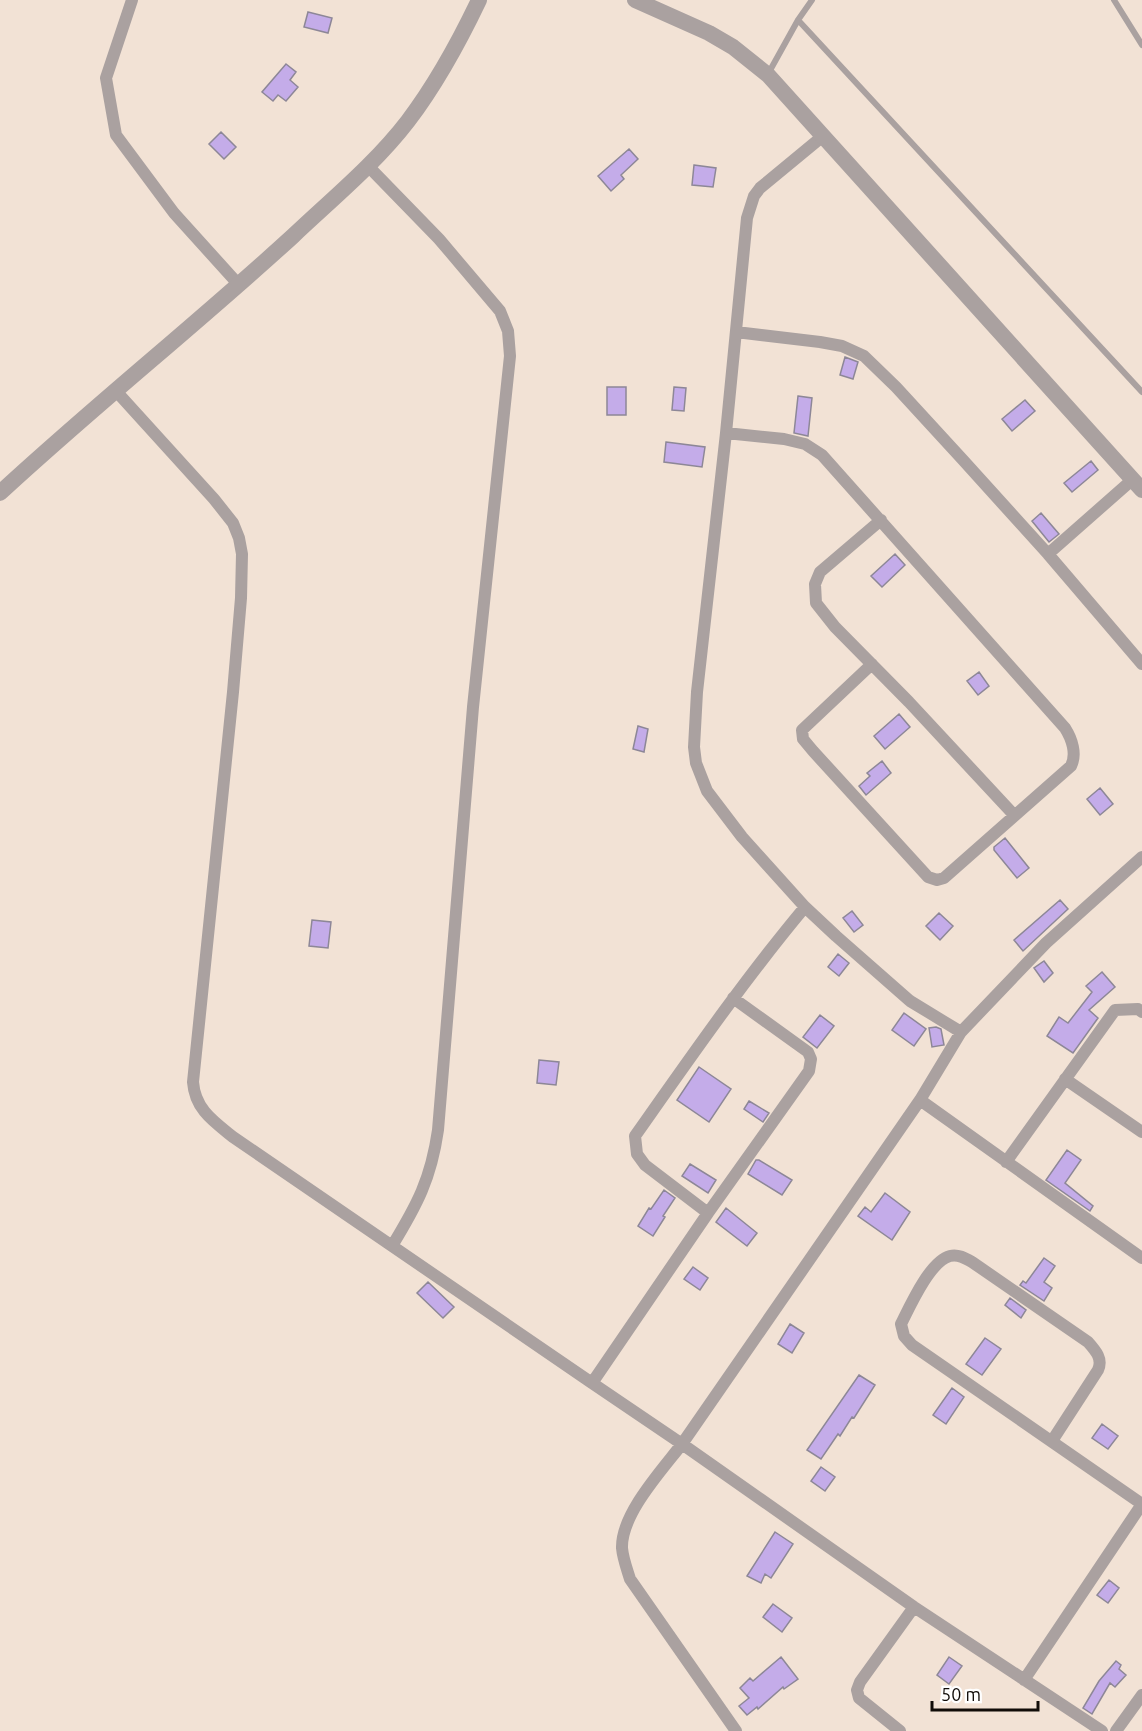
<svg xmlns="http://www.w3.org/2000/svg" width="1142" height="1731" font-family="Ubuntu,sans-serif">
	<rect width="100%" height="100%" fill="#f2e2d5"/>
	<path fill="#c4ace9" stroke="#8d8797" stroke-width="1.5" d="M308,12L332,18L328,33L304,27Z
		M286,64L296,72L290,80L298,87L286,101L278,95L273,101L262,92Z
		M221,132L236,147L224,159L209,144Z
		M629,149L638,159L621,175L624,179L611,191L598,176Z
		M694,165L716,168L713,187L692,185Z
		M845,357L858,362L853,379L840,375Z
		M607,387H626V415H607Z
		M674,387L686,388L684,411L672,410Z
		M798,396L812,398L808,436L794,433Z
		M1025,400L1035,411L1012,431L1002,419Z
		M666,442L705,447L702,467L664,462Z
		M1091,461L1098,470L1072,492L1064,483Z
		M1041,513L1059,534L1049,542L1032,521Z
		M895,554L905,565L882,587L871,576Z
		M979,672L989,686L978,695L967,681Z
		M899,714L910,727L885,749L874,736Z
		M638,726L648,729L644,752L633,749Z
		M882,761L891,773L866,795L859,786L870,776L867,773Z
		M1100,788L1113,804L1100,815L1087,799Z
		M1005,838L1029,868L1017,878L994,850V847Z
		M1060,900L1068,909L1023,951L1014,940Z
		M852,911L863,925L854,932L843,918Z
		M939,913L953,926L940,940L926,926Z
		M312,920L331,922L328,948L309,946Z
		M838,954L849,963L839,976L828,967Z
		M1044,961L1053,973L1044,982L1034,968Z
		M1102,972L1115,987L1089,1010L1098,1018L1073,1053L1047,1036L1059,1017L1068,1023L1092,992L1086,986Z
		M904,1013L926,1029L914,1046L892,1030Z
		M820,1015L834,1026L817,1048L803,1037Z
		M936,1027L941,1029L944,1045L932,1047L929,1028Z
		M539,1060L559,1062L556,1085L537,1083Z
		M699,1067L731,1089L709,1122L677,1100Z
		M749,1101L769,1113L763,1122L744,1109Z
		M1067,1150L1081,1160L1065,1183L1093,1206L1090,1211L1046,1180Z
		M756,1160H759L792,1180L782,1195L748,1174Z
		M690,1164L716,1180L708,1193L682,1176Z
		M664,1190L675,1198L663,1216L665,1217L653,1236L638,1226L649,1208L651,1209Z
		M885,1193L910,1212L892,1240L858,1216L865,1207L871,1212Z
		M726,1208L757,1233L747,1246L716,1222Z
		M1044,1258L1055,1266L1044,1282L1052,1288L1044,1301L1020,1285L1023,1281L1026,1283Z
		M693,1267L708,1278L700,1290L684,1279Z
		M428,1282L454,1307L443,1318L417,1293Z
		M1010,1298L1026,1310L1021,1318L1005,1305Z
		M790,1324L804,1333L792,1353L778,1344Z
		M985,1338L1001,1349L982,1375L966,1364Z
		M859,1375L875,1385L854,1418L852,1417L840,1436L838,1434L821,1459L807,1450Z
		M952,1388L964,1397L946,1424L933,1415Z
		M1102,1424L1118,1436L1108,1449L1092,1438Z
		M821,1467L835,1477L825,1491L811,1481Z
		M775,1532L793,1544L771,1578L765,1574L761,1583L747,1576Z
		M1109,1580L1119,1588L1108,1603L1097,1595Z
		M773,1604L792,1618L782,1632L763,1617Z
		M781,1657L798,1679L784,1689L783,1687L758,1709L757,1707L747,1715L739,1706L749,1698L740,1688L750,1678L753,1681Z
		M949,1657L962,1666L949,1684L937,1675Z
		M1116,1661L1121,1665L1119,1669L1126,1675L1115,1687L1110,1683L1092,1714L1083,1708L1099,1681Z"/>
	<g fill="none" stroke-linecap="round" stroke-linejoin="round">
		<path stroke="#aaa1a0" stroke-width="6" d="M1114,0L1142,45
			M798,20L1142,392
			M768,74L798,20L812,0"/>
		<path stroke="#aaa1a0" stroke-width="12" d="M132,0L106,78L116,135L174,213L239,285
			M823,136L760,188L754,196L747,218L726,433L697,692L694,747L696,763L707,791L742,837L805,907L836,936L910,1001L961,1032
			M368,166L439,239L500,311L508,331L510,356L473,707L438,1130C431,1179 417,1205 392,1246
			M736,332L820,342L842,346L864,356L896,387L963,460L1048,554L1142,664
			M116,391L214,499L233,523L239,538L242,554L241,598L233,692L193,1082C195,1109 213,1121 233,1137L592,1383
			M726,433L784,439L805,444L822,455L1065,728C1072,739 1077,754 1071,766L944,878L937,880L928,877L813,751L803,739L802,730L872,664
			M881,520L820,572L815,584L816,603L835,627L909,702L1014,815
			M1048,554L1132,480
			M1065,1079L1142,1132
			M920,1100L1142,1258
			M1006,1162L1115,1010L1138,1009L1142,1012
			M708,1213L809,1071L811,1059L808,1052L733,998
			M1052,1441L1098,1370C1103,1359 1096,1351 1088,1342L972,1262C965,1258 958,1254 950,1256C930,1261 910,1306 901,1324L904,1336L912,1345L1142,1504
			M1024,1680L1142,1504
			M736,1731L630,1579C627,1569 623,1559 622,1548C621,1514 662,1470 682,1444L592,1383L708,1213L645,1165L637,1154L635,1136C690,1058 744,980 805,907
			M900,1731L859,1698L857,1690L860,1682L914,1607
			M1102,1731L914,1607L682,1444L920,1100L961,1032L1046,943L1142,857
			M1116,1731L1142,1695"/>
		<path stroke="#aaa1a0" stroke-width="16" d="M635,0L709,33L733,47L768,75L1142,490
			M0,493C95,405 197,324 293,236C332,199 375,164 408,121C436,84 459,42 479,0"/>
	</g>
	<path d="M932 1701v9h106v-9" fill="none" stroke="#110c08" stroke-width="3"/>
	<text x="941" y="1701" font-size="18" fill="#110c08" stroke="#ffffff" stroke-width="4.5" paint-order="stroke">50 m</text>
</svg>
